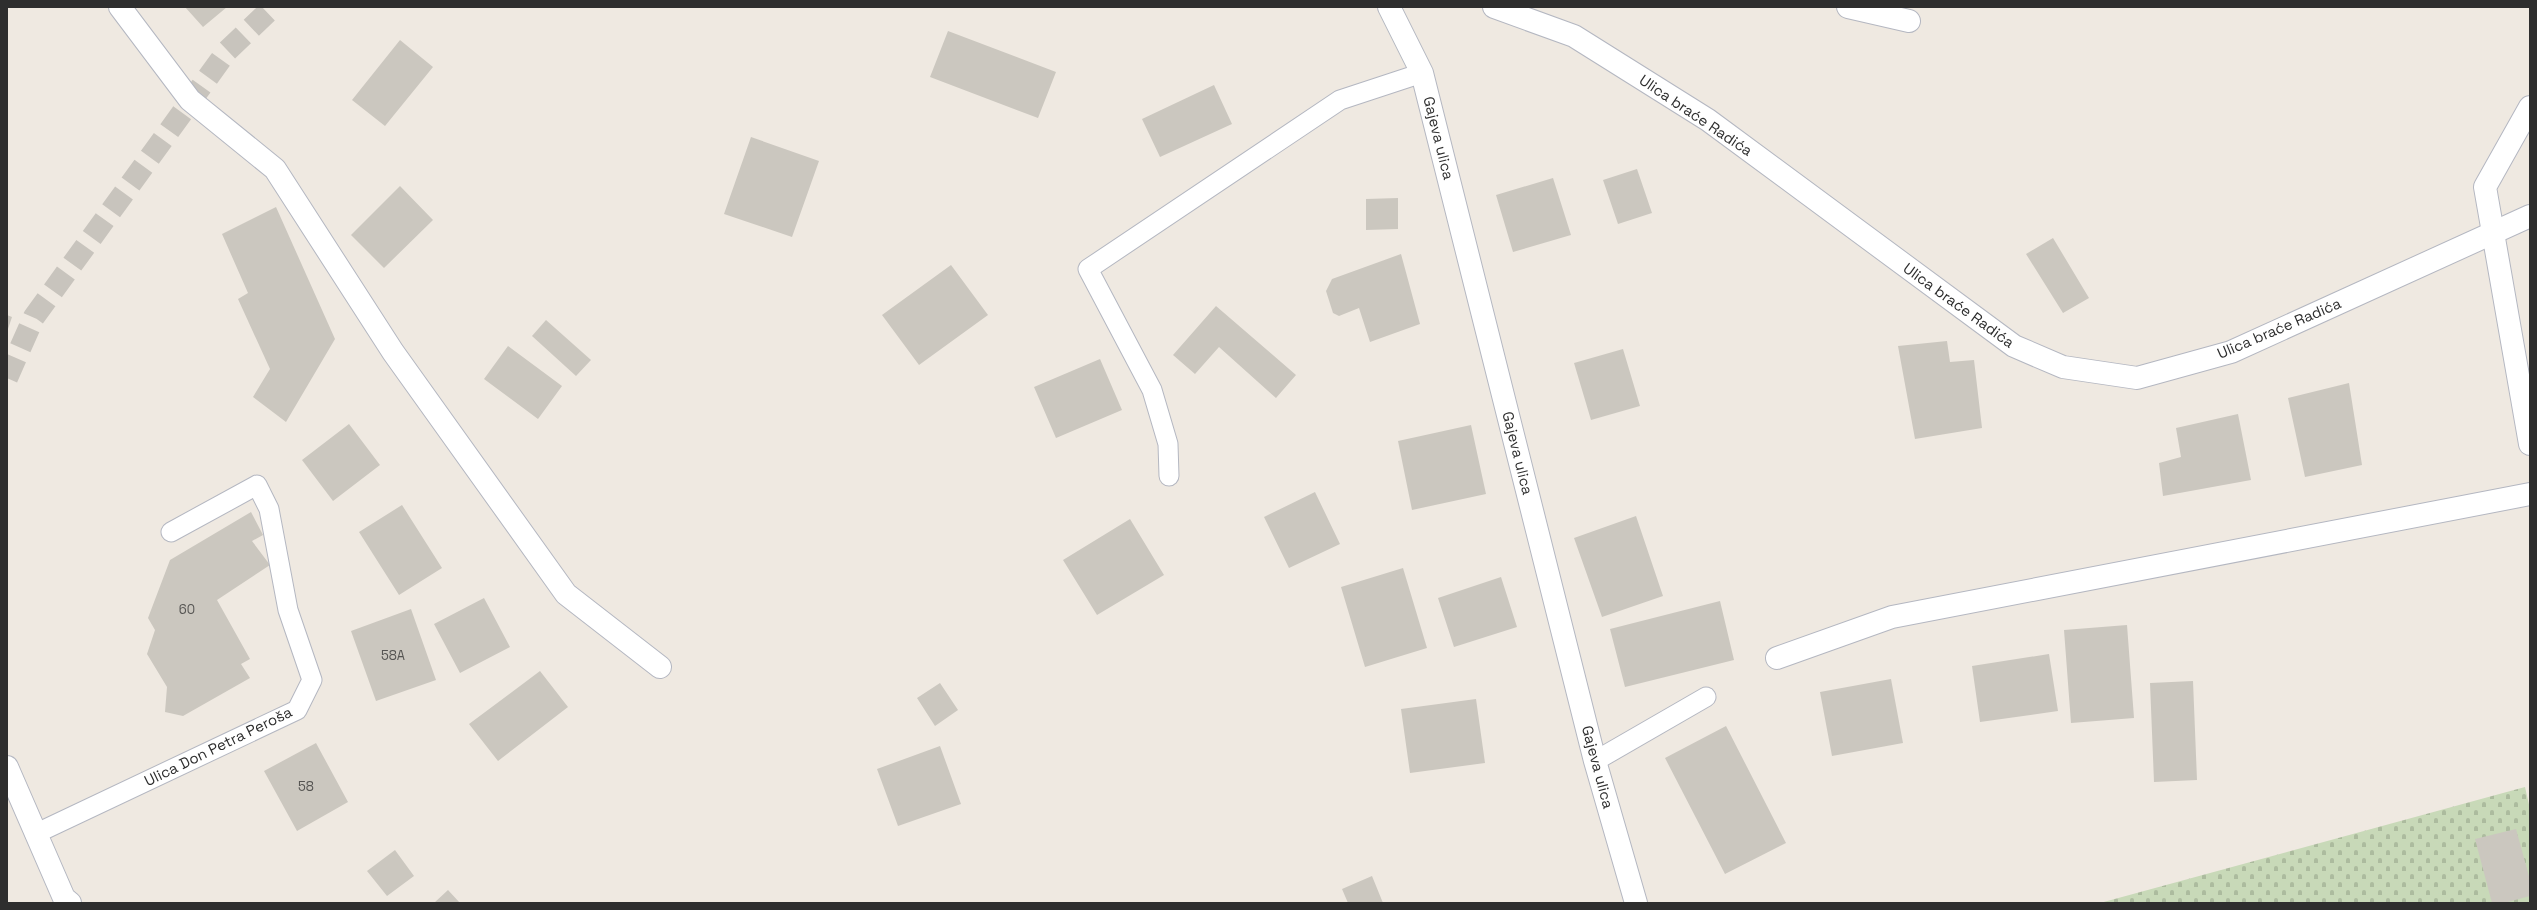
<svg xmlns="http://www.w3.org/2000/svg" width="2537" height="910" font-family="'Space Grotesk',sans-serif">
	<defs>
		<pattern id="cemetery-stones" width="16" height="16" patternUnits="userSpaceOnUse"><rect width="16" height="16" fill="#c8d9b8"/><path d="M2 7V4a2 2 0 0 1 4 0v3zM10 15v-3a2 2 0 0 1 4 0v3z" fill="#acbb9e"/></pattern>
	</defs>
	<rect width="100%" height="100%" fill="#efe9e1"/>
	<path fill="url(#cemetery-stones)" d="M2525,787L2530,809V903H2100Z"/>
	<path fill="#cbc7bf" d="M185,7H227L203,27Z
		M948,31L1056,72L1038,118L930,77Z
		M400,40L433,67L385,126L352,100Z
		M1214,85L1232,124L1160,157L1142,119Z
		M751,137L819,161L792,237L724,214Z
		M1637,169L1652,213L1618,224L1603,180Z
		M1553,178L1571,235L1513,252L1496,195Z
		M400,186L433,220L384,268L351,235Z
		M1398,198V229L1366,230V199Z
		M276,207L335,339L286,422L253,397L270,369L238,299L248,293L222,234Z
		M2053,238L2089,298L2063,313L2026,254Z
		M1401,254L1420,324L1370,342L1359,308L1339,316L1333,313L1326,291L1332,279Z
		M951,265L988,315L919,365L882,315Z
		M1216,306L1296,375L1276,398L1219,347L1195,374L1173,355Z
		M7,315L12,317L7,332Z
		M546,320L591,360L576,376L532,336Z
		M1947,341L1950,362L1974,360L1982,428L1915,439L1898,346Z
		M508,346L562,386L538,419L484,379Z
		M1623,349L1640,406L1591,420L1574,363Z
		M1100,359L1122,410L1056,438L1034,387Z
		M2349,383L2362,465L2305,477L2288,398Z
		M2238,414L2251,480L2163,496L2159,463L2181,457L2176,428Z
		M349,424L380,465L333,501L302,460Z
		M1471,425L1486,494L1412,510L1398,441Z
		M1315,492L1340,544L1289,568L1264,517Z
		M402,505L442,568L399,595L359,532Z
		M251,512L263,535L252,541L270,565L217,600L250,659L241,664L250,678L183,716L165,712L167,687L147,654L155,630L148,618L170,560Z
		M1636,516L1663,596L1602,617L1574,538Z
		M1130,519L1164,575L1097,615L1063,560Z
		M1403,568L1427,648L1365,667L1341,587Z
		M1501,577L1517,627L1454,647L1438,598Z
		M484,598L510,647L460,673L434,624Z
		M1720,601L1734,660L1625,687L1610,629Z
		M411,609L436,680L376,701L351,631Z
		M2127,625L2134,718L2071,723L2064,630Z
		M2049,654L2058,711L1980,722L1972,666Z
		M540,671L568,707L498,761L469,724Z
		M1891,679L1903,743L1832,756L1820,692Z
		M2193,681L2197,780L2154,782L2150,683Z
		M940,683L958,710L935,726L917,698Z
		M1476,699L1485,763L1410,773L1401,709Z
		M1726,726L1786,843L1725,874L1665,758Z
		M316,743L348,802L297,831L264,771Z
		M940,746L961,804L898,826L877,769Z
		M2516,829L2530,880V896L2504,903H2492L2475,839Z
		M395,850L414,876L387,896L367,871Z
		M1372,876L1383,903H1348L1342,889Z
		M448,890L460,903H434Z"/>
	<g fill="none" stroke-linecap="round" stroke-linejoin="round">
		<path stroke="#c8c4bd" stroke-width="22" stroke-dasharray="22 11" stroke-linecap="butt" d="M7,378L34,317L227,51L273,7"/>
		<defs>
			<path id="lane" d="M1169,476L1168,444L1152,390L1088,269L1340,100L1422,73
				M1595,761L1706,697
				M35,834L297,710L312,680L288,610L269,509L257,485L171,532"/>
			<path id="street" d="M120,7L190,100L275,169L393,352L566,594L660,667
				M1389,7L1422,73L1595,761L1636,903
				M1848,7L1909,21
				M2530,107L2485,187L2530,444
				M1777,658L1892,617L2530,494
				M7,767L64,898L70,903"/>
			<path id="secondary" d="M1494,7L1574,36L1708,120L2014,346L2063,367L2137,378L2231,352L2530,216"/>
		</defs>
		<use href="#lane" stroke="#b4b7c1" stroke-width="21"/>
		<use href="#street" stroke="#b4b7c1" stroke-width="24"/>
		<use href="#secondary" stroke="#b4b7c1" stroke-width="24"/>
		<use href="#lane" stroke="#fff" stroke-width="19"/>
		<use href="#street" stroke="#fff" stroke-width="22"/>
		<use href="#secondary" stroke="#fff" stroke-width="22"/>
	</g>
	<g text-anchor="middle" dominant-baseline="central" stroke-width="3" stroke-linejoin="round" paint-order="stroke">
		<g font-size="13" fill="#555452">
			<text x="187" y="609">60</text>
			<text x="393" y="655">58A</text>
			<text x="306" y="786">58</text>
		</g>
		<g font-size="15" fill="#2e2e2e" stroke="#fff">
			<text transform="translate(1696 115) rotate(34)">Ulica braće Radića</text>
			<text transform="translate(1439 138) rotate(76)">Gajeva ulica</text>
			<text transform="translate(1959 305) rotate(36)">Ulica braće Radića</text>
			<text transform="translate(2279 328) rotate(-23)">Ulica braće Radića</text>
			<text transform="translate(1518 453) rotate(76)">Gajeva ulica</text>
			<text transform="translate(218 746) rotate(-26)">Ulica Don Petra Peroša</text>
			<text transform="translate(1598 767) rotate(75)">Gajeva ulica</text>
		</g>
	</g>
	<rect width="2537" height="910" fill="none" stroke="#2e2e2e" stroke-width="16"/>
</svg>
